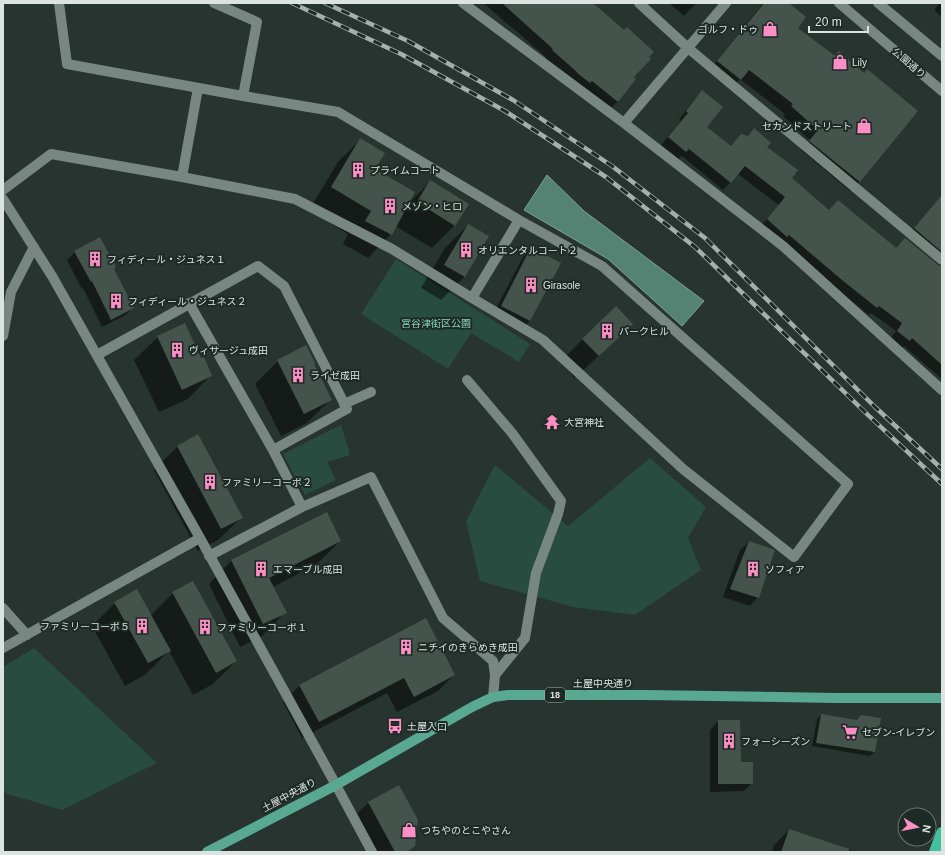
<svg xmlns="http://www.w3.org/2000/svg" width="945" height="855" font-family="Helvetica,'Noto Sans JP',sans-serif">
	<rect width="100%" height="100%" fill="#273430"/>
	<path fill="#284c40" d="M396,259L530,344L519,362L471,333L448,369L361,314Z
		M341,425L350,455L327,462L336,480L305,495L283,454Z
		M650,458L706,507L688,538L701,570L635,615L573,607L480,581L466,521L495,465L568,526Z
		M34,648L157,763L62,810L8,794L3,791V667Z"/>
	<path fill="#548373" stroke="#7ca094" d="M547,175L584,211L704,301L682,326L608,259L524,210Z"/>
	<path fill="#0007" d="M484,3H592L633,77L618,101L610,109L545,59L546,57L508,24H507Z
		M669,3H696L684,16Z
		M763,3H788L796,28L834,57L864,74L916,111L859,182L850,191L801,150L810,140L783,116L785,114L740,79L731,89L709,71Z
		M940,3H942V17L934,10Z
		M702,92L706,127L730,147L741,135L747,137L754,129L766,147L790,178L828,211L894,248L941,267L939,262L907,236L934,206L942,212V379L904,346L902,348L890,339L896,331L871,313L869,315L760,227L779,205L738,174L723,190L682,156L678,159L661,145L681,121L679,119L695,99Z
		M361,139L374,170L409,203L430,182L455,225L432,248L395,226L391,234L368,258L343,244L348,234L309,210L338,162Z
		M468,225L488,236L464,277L441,300L421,288L445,248Z
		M531,249L530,321L521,329L493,314L523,257Z
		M75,252L113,269L133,308L124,316L102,327L83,288L82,289L67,260Z
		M158,337L201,359L211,375L188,399L159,412L134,360Z
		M583,339L608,347L575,378L560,362Z
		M278,361L330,400L307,423L281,436L255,384Z
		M198,435L242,517L218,540L198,551L154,470L177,447Z
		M340,541L317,564L273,587L285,612L262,636L240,647L209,584L232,560Z
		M749,542L758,597L750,606L723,597L740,550Z
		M173,593L236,661L213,684L193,695L169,651L146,674L125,686L92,626L115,603L150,616Z
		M425,620L454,675L438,691L397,712L387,693L302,738L283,702L300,685Z
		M821,715L874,752L870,756L812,746L817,719Z
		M718,721L740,763L752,783L744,791L710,792V730Z
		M368,803L414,845L407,852H378L357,814Z
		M789,830L856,852H772L774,845Z"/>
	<path fill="#45534d" d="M502,3H593L624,30L627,27L654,52L649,57L651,59L634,77L636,79L618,102L592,81L590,83L577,73V72L552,50L553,49Z
		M764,3H789L806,17L798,28L835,56L839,51L864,73L867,69L918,111L860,182L809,141L818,130L791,106L793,104L749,70L741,80L717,61Z
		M702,90L723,107L707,127L731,146L741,134L748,136L754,128L771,143L767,147L798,170L792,178L829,210L838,200L895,247L896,248L905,238L938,265L942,266V365L912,338L910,341L897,331L902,323L879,306L877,308L842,280L789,235L787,237L767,219L785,197L745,166L731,183L689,149L686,152L668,137L688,113L686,111Z
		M360,138L385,153L375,169L415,192L392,235L365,221L371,211L331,187Z
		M430,180L469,204L455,226L417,202Z
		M942,195V252L914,228Z
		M468,224L489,236L465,277L444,265Z
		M100,237L116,267L114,269L134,308L111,320L92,281L91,282L74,251Z
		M531,247L561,263L530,321L501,306Z
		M616,306L633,324L599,356L582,339Z
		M185,323L201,358L204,357L212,376L182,390L157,336Z
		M306,345L315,363L314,364L332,400L304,414L277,360Z
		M198,434L243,518L221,529L177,446Z
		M327,512L341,541L269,578L287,613L263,624L231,560Z
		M749,541L775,550L759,598L730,589Z
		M193,581L237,661L216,673L172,592Z
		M137,589L171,651L148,663L114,602Z
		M426,618L455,675L414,697L404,678L319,722L299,685Z
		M821,714L857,720L861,715L881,718L875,752L816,743Z
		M718,720H740L741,762H753V784H718Z
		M399,785L418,820L415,846L407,852H395L368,802Z
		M789,829L849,849V852H781Z"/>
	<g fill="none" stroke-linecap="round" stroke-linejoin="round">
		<path stroke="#788782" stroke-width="10" d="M467,380L512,433L561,501L558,514L536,573L525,638L495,675
			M344,404L371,392"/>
		<path stroke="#788782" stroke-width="10" d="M214,3L257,22L243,96
			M463,3L624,123L783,246L942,390
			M639,3L688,48L942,260
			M624,123L726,3
			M182,177L198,88
			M3,190L51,154L182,177L295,199L392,249L472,298L543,340L683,469L794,557L848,484L602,266L519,220L338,112L243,96L67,64L59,3
			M3,199L52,276L200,538L336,785
			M472,298L519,220
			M189,303L273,450L302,507
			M3,336L11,292L34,247
			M97,355L258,266L284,286L347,409L273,450
			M209,556L302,507L371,477L443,618L493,661L495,675L493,697
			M3,608L27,635
			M3,648L200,538"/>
		<path stroke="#788782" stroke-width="10" d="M839,3L942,91
			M878,3L942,56
			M336,785L372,852"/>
		<path stroke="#59a992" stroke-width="10" d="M207,852L336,785L472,707L493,697L508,695H646L838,698H942"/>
		<path stroke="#44bf9d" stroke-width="12" d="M935,852L942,833"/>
		<defs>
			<path id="rail" d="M292,3L401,54L505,111L606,177L695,247L868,415L942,484
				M325,3L408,41L513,100L612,166L705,238L875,407L942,469"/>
		</defs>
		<use href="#rail" stroke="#a5afab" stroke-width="4.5"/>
		<use href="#rail" stroke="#1d2a26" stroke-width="3" stroke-dasharray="9" stroke-linecap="butt"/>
	</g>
	<defs>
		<symbol id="shop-bare" viewBox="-9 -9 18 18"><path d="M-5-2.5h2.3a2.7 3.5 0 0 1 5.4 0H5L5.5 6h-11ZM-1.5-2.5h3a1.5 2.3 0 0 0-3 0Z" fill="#fc8fc3" stroke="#1d2a26" stroke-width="2.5" paint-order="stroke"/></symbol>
		<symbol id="building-bare" viewBox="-9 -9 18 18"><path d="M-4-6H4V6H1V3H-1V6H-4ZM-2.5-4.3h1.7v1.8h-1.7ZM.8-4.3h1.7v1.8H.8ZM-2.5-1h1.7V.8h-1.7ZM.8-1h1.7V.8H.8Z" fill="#fc8fc3" stroke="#1d2a26" stroke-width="2.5" paint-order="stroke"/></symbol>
		<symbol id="temple-bare" viewBox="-9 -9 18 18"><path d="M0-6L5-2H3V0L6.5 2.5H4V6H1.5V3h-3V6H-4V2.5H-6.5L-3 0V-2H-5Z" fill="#fc8fc3" stroke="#1d2a26" stroke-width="2.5" paint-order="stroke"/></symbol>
		<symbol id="bus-bare" viewBox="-9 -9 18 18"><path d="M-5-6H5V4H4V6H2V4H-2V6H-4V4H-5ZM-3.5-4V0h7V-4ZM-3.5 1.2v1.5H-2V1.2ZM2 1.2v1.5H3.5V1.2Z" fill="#fc8fc3" stroke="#1d2a26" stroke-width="2.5" paint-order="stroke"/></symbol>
		<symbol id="supermarket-bare" viewBox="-9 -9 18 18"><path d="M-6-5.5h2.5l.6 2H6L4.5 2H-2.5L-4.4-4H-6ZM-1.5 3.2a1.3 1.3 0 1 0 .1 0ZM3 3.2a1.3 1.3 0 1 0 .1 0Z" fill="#fc8fc3" stroke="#1d2a26" stroke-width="2.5" paint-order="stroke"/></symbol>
	</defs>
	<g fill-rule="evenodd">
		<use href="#shop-bare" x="759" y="18" width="22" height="22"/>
		<use href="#shop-bare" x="829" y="51" width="22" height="22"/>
		<use href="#shop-bare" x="853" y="115" width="22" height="22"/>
		<use href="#building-bare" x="347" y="159" width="22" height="22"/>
		<use href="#building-bare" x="379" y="195" width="22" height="22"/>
		<use href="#building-bare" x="455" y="239" width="22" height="22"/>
		<use href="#building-bare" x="84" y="248" width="22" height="22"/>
		<use href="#building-bare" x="520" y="274" width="22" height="22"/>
		<use href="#building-bare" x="105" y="290" width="22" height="22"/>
		<use href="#building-bare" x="596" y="320" width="22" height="22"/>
		<use href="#building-bare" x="166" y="339" width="22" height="22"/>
		<use href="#building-bare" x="287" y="364" width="22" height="22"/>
		<use href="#temple-bare" x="541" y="411" width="22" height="22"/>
		<use href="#building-bare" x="199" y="471" width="22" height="22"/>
		<use href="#building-bare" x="250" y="558" width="22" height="22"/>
		<use href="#building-bare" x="742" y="558" width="22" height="22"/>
		<use href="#building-bare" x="131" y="615" width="22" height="22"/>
		<use href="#building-bare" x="194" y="616" width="22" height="22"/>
		<use href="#building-bare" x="395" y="636" width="22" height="22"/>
		<use href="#bus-bare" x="384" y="715" width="22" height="22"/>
		<use href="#supermarket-bare" x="839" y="721" width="22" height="22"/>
		<use href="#building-bare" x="718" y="730" width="22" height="22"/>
		<use href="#shop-bare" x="398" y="819" width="22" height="22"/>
	</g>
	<g text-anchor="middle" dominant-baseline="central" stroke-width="4" stroke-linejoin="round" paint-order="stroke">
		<rect fill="#1d2a26" stroke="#a2aca8" stroke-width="1" x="545" y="688" width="20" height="14" rx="3"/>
		<g font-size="9" font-weight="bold" fill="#dbe4e0">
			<text x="555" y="695">18</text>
		</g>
		<g font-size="10" fill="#dbe4e0" stroke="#1d2a26" text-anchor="start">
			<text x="758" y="29" text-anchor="end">ゴルフ・ドゥ</text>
			<text x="852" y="62">Lily</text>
			<text x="852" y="126" text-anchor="end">セカンドストリート</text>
			<text x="370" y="170">プライムコート</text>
			<text x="402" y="206">メゾン・ヒロ</text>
			<text x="478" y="250">オリエンタルコート２</text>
			<text x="107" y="259">フィディール・ジュネス１</text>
			<text x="543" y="285">Girasole</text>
			<text x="128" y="301">フィディール・ジュネス２</text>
			<text x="619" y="331">パークヒル</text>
			<text x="189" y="350">ヴィサージュ成田</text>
			<text x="310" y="375">ライゼ成田</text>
			<text x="564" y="422">大宮神社</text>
			<text x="222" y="482">ファミリーコーポ２</text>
			<text x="273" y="569">エマーブル成田</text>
			<text x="765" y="569">ソフィア</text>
			<text x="130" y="626" text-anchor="end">ファミリーコーポ５</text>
			<text x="217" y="627">ファミリーコーポ１</text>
			<text x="418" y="647">ニチイのきらめき成田</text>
			<text x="407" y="726">土屋入口</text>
			<text x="862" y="732">セブン-イレブン</text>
			<text x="741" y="741">フォーシーズン</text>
			<text x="421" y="830">つちやのとこやさん</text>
		</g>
		<g font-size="10" fill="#dbe4e0" stroke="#1d2a26">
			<text transform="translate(909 63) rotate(41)">公園通り</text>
			<text x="603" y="683">土屋中央通り</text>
			<text transform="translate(289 795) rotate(-28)">土屋中央通り</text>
		</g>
		<g font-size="10" fill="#89d8be" stroke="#1d2a26">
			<text x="436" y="323">宮谷津街区公園</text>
		</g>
	</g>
	<rect width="945" height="855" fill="none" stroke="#dbe4e0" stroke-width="8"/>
	<g transform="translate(917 827) rotate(100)"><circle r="19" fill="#1d2a26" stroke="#697470"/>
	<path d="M0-3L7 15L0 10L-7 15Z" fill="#fc8fc3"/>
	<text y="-6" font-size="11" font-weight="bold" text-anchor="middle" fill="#dbe4e0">N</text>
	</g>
	<path d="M809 26v6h59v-6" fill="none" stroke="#dbe4e0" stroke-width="2"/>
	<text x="815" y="26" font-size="12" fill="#dbe4e0" stroke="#1d2a26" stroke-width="3" paint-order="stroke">20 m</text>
</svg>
